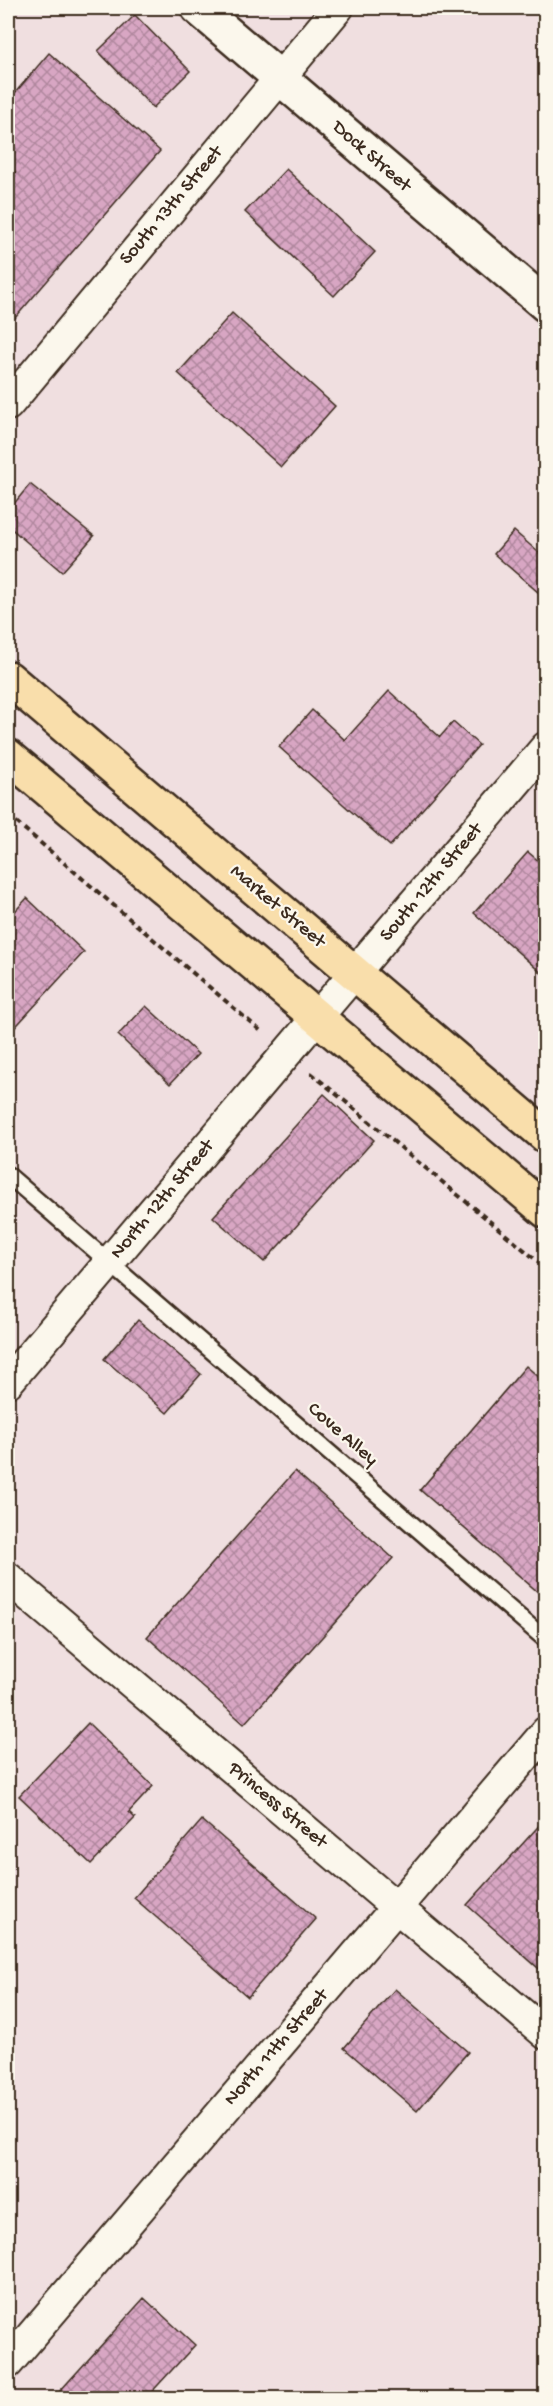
<svg xmlns="http://www.w3.org/2000/svg" width="553" height="2406" font-family="'Gochi Hand',sans-serif">
	<defs>
		<pattern id="building-cross-hatch" width="8" height="8" patternUnits="userSpaceOnUse" patternTransform="scale(1.5)"><rect width="8" height="8" fill="#d8a6c3"/><path d="M0 0l8 8M0 8l8-8" fill="none" stroke="#b0879e"/></pattern>
	</defs>
	<rect width="100%" height="100%" fill="#f0dfe0"/>
	<filter id="ink" filterUnits="userSpaceOnUse"><feTurbulence type="fractalNoise" baseFrequency=".0167" numOctaves="2"/><feDisplacementMap in="SourceGraphic" scale="12" xChannelSelector="R" yChannelSelector="G"/><feConvolveMatrix kernelMatrix="1 2 1 2 8 2 1 2 1" color-interpolation-filters="sRGB"/></filter>
	<g filter="url(#ink)">
		<path fill="url(#building-cross-hatch)" stroke="#3b2a1e" stroke-width="1.5" d="M135,15L190,71L153,108L98,51Z
			M49,53L160,151L8,326V180L15,172L8,166V101Z
			M286,169L375,252L334,296L245,212Z
			M232,313L335,406L281,467L178,373Z
			M30,484L94,536L62,572L8,526V511Z
			M514,531L546,559V599L494,554Z
			M389,691L440,737L453,722L479,745L390,846L279,747L312,710L345,740Z
			M528,852L546,867V977L474,913Z
			M27,898L84,952L8,1035V919Z
			M146,1006L198,1054L170,1084L118,1035Z
			M324,1094L374,1140L264,1262L213,1217Z
			M138,1320L201,1374L167,1413L104,1359Z
			M526,1366L546,1383V1599L420,1490Z
			M295,1471L393,1558L244,1724L147,1637Z
			M88,1723L153,1786L129,1812L135,1818L91,1864L19,1796Z
			M546,1818V1975L467,1905Z
			M202,1820L316,1919L248,1997L134,1898Z
			M395,1989L468,2052L417,2111L344,2048Z
			M144,2298L195,2345L146,2398H68L60,2391Z"/>
		<g fill="none" stroke-linecap="round" stroke-linejoin="round">
			<defs>
				<path id="service" d="M8,1175L546,1640"/>
				<path id="minor" d="M8,405L338,8
					M8,1382L546,747
					M8,1578L546,2034
					M8,2363L546,1732"/>
				<path id="tertiary" d="M198,8L546,305"/>
				<path id="primary" d="M8,678L546,1136
					M8,756L546,1211"/>
			</defs>
			<use href="#service" stroke="#3b2a1e" stroke-width="20"/>
			<use href="#minor" stroke="#3b2a1e" stroke-width="34"/>
			<use href="#tertiary" stroke="#3b2a1e" stroke-width="38"/>
			<use href="#primary" stroke="#3b2a1e" stroke-width="38"/>
			<path stroke="#3b2a1e" stroke-width="4" stroke-dasharray="6 4.5" stroke-linecap="butt" d="M8,815L262,1032
				M311,1073L546,1268"/>
			<use href="#service" stroke="#fbf7ec" stroke-width="15"/>
			<use href="#minor" stroke="#fbf7ec" stroke-width="30"/>
			<use href="#tertiary" stroke="#fbf7ec" stroke-width="33"/>
			<use href="#primary" stroke="#f9deab" stroke-width="33"/>
		</g>
	</g>
	<g text-anchor="middle" dominant-baseline="central" stroke-width="4.5" stroke-linejoin="round" paint-order="stroke">
		<g font-size="20" fill="#3b2a1e" stroke="#fbf7ec">
			<text transform="translate(371 157) rotate(41)">Dock Street</text>
			<text transform="translate(172 206) rotate(-50)">South 13th Street</text>
			<text transform="translate(432 883) rotate(-50)">South 12th Street</text>
			<text transform="translate(277 907) rotate(40)">Market Street</text>
			<text transform="translate(163 1200) rotate(-50)">North 12th Street</text>
			<text transform="translate(342 1435) rotate(41)">Cove Alley</text>
			<text transform="translate(277 1806) rotate(40)">Princess Street</text>
			<text transform="translate(277 2048) rotate(-49)">North 11th Street</text>
		</g>
	</g>
	<rect width="553" height="2406" fill="none" stroke="#fbf7ec" stroke-width="30"/>
	<rect x="15" y="15" width="523" height="2376" fill="none" stroke="#3b2a1e" stroke-width="2" filter="url(#ink)"/>
</svg>
